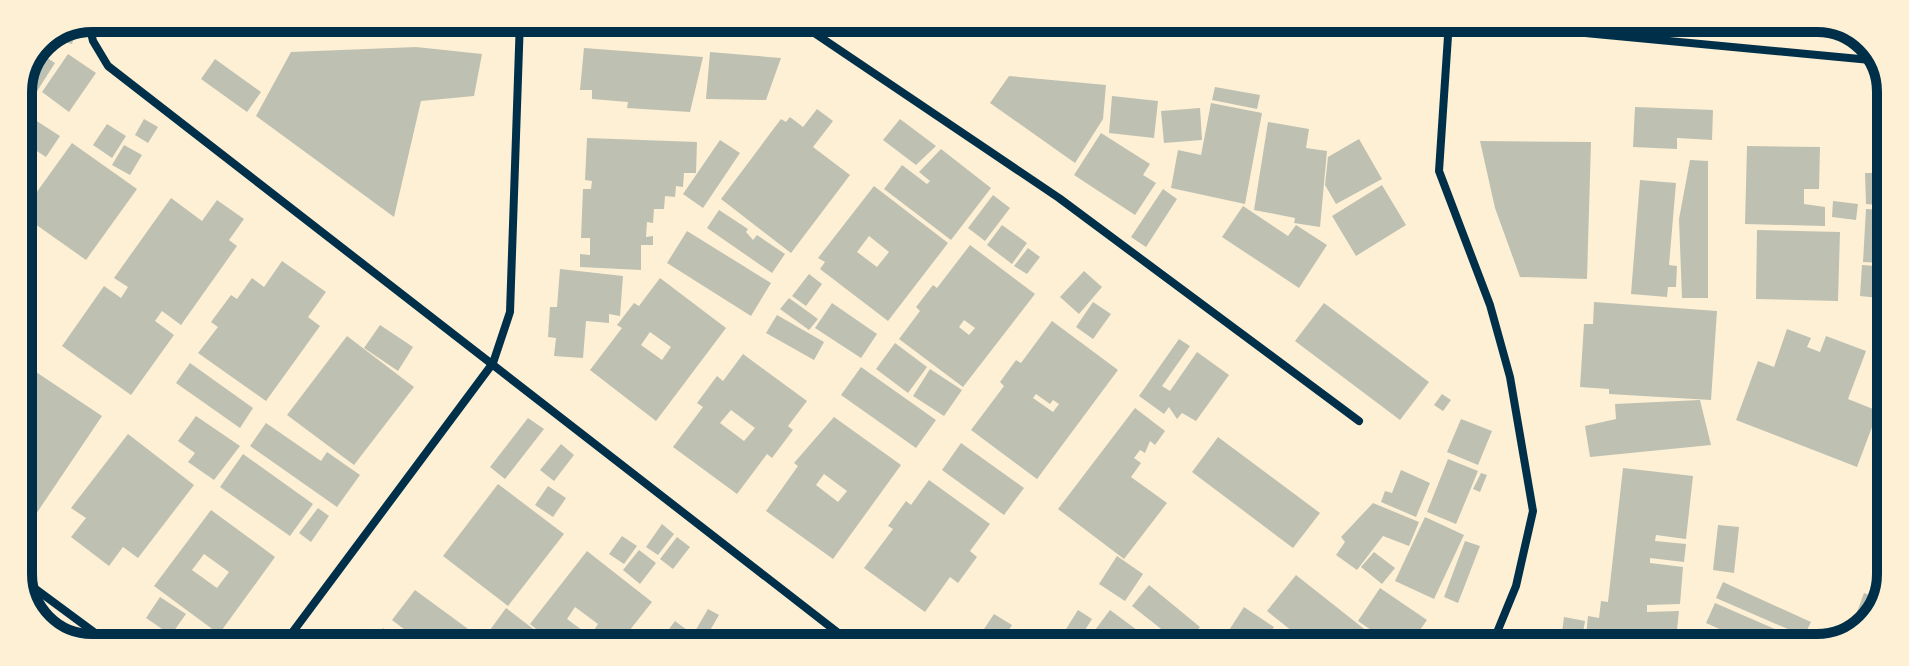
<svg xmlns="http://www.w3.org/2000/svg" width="1909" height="666" font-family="'Fira Sans Condensed',sans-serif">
	<rect width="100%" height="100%" fill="#fdf0d5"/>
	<path fill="#bec0b2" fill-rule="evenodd" d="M78,24L72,44L46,37Z
		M416,47L482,54L474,96L421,101L394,217L256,116L291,52Z
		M584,48L703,57L690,112L627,108L628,102L592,99V90H580Z
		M35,50L55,63L18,121V88Z
		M710,52L781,58L766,100L706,99Z
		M68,54L96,73L69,112L42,92Z
		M215,59L261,92L247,112L201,79Z
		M1009,76L1106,85L1103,119L1075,163L990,103Z
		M1215,87L1260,95L1257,109L1212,100Z
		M1112,96L1158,101L1154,138L1109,133Z
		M1211,103L1262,113L1245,204L1171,188L1178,150L1201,155Z
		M1635,107L1713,110L1712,140L1677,138V149L1633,147Z
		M1200,108L1202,140L1164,143L1161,111Z
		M817,109L833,121L813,147L850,175L791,253L721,199L781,119L786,122L790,117L803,127Z
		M29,116L60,136L46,157L18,139Z
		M144,119L158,127L148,143L135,135Z
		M900,119L936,146L916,165L883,140Z
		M1268,122L1309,129L1306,148L1327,151L1320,227L1294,223L1295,218L1254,210Z
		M107,124L126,136L112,158L93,145Z
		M1101,133L1150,164L1143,175L1156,183L1135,215L1074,175Z
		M587,138L697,142L696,173H684L683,187L676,186L675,197L665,196L664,209H654L653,223L647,222L646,237L653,236V245H641V270L580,267V254L590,255V238H581L583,189H591L592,181L585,180Z
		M1359,139L1382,179L1336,204L1325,185L1328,157Z
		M720,140L740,153L703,208L683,194Z
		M1480,141L1591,142L1587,279L1520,277L1495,208Z
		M72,143L137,189L86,260L21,214Z
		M124,145L142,155L130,175L112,165Z
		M1747,146L1820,147L1819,189H1804V204L1825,207V226L1745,224Z
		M941,149L991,188L951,240L884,189L902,165L927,184L930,181L919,172Z
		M18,151L37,165L18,192Z
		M1690,160L1708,161V298H1682L1679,219Z
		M1865,173H1885L1886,195H1890V206L1866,204Z
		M1640,180L1676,183L1669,265L1677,266L1676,287H1668L1667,297L1631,294Z
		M1382,185L1406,225L1356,256L1332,216Z
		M874,186L948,243L888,321L820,269L825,262L818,258ZM869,236L889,252L877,267L857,252Z
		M1163,189L1177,199L1146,247L1131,237Z
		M993,195L1010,208L985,241L968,228Z
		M171,198L202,221L217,200L244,219L229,240L237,246L181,325L162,311L155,321L174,335L131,395L62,346L104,286L121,298L128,287L114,278Z
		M1833,201L1858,204L1856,220L1832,217Z
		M1243,206L1288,236L1296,225L1327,245L1299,288L1222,237Z
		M1866,209L1887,210L1884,263L1863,262Z
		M719,210L748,229L746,232L753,240L757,235L785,254L772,273L707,228Z
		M1002,225L1027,243L1012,264L987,245Z
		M1757,230L1840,232L1838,301L1756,299Z
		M687,231L771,283L751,316L667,263Z
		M970,245L1035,294L963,387L899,339L920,311L916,307L933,285L937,288ZM964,320L975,328L969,335L959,327Z
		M1028,248L1040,257L1027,274L1014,266Z
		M282,261L326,292L308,317L320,326L266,401L198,353L218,327L211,322L231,295L237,299L252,278L264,287Z
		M1862,265L1890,267L1889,299L1860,296Z
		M560,269L623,276L620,316L609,314V323L586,321L583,358L554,356L556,338L548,337L550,307H557Z
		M1084,271L1102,287L1079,314L1060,297Z
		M809,274L822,284L806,306L792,296Z
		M660,278L726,328L656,421L590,370L622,328L617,325L634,303L639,306ZM650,332L671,347L662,360L641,345Z
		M789,298L818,319L809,330L780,309Z
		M1093,302L1111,314L1093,339L1076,327Z
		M1594,302L1717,311L1711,400L1609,394V389L1580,387L1584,324H1593Z
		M832,303L877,334L861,358L815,328Z
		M1324,303L1429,382L1400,420L1295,341Z
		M777,315L824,342L814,360L766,333Z
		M1052,321L1118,370L1037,479L971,430L1004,386L1000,382L1016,360L1021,363ZM1036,394L1050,404L1053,400L1059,404L1053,412L1033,398Z
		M380,325L413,347L398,371L364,348Z
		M1787,329L1811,338L1807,347L1820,352L1826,336L1866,351L1848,399L1878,411L1857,467L1736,420L1758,361L1774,367Z
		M347,336L414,387L354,465L287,415Z
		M1179,339L1190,346L1162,386L1170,391L1197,352L1229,375L1196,421L1182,413L1177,419L1169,407L1164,414L1139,396Z
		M895,343L927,367L908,393L876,369Z
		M743,354L807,401L788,426L793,430L772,458L767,454L737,494L673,447L703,407L697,403L717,376L723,381ZM731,410L755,428L744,441L720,423Z
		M190,363L253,408L240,428L176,383Z
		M861,367L936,420L916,448L841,395Z
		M930,369L962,390L944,416L913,396Z
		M36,372L102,416L32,520L18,511V399Z
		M1442,394L1451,400L1443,411L1434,405Z
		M1700,400L1711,445L1590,457L1585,426L1616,419L1615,404Z
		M1135,408L1165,431L1155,445L1150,441L1145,453L1140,450L1134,458L1141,463L1131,477L1167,503L1124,559L1058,509Z
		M196,416L240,446L214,480L188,462L195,453L178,441Z
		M834,417L901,465L833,559L766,511L798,466L794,463ZM824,474L847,491L838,502L816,485Z
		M528,418L544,429L505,479L490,467Z
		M1461,419L1492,431L1478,465L1447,452Z
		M266,423L321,461L327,452L360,475L337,507L250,446Z
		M128,434L194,485L138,558L123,547L109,566L71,537L86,518L71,508Z
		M1218,437L1320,513L1293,548L1192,472Z
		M961,443L1024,488L1004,515L942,470Z
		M561,444L574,455L554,481L540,470Z
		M243,454L313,504L290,536L220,487Z
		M1448,459L1478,471L1456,524L1427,512Z
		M1623,468L1693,476L1686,539L1656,535L1655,541L1686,544L1684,562L1650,558V563L1683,567L1680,604L1647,605V612L1679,611L1675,648L1585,646L1588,616L1599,618L1601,601L1608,602Z
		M1401,470L1430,483L1416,517L1381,502L1385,491L1392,493Z
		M1481,473L1487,475L1480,492L1473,489Z
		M929,480L990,524L970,551L977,557L958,583L950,577L925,612L864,568L893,529L888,526L906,501L911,505Z
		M498,484L564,534L508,606L443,556Z
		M548,486L566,498L553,517L535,505Z
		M1373,503L1419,522L1409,546L1383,536L1357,570L1336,555L1345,542L1341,537Z
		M318,508L329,516L311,542L299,533Z
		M211,510L275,557L219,634L154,586ZM204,554L229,572L217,588L192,570Z
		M1425,517L1464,535L1434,599L1395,581Z
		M662,524L674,534L658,555L646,547Z
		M1718,525L1739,527L1734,573L1713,570Z
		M622,536L637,546L624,564L609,554Z
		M677,537L690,547L673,569L660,559Z
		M1465,541L1480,546L1458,603L1444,597Z
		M639,550L656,563L640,584L623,570Z
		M587,551L652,602L618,645H556L530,624ZM575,607L598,624L590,636L567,619Z
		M1374,552L1395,568L1382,584L1361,567Z
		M1117,556L1143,574L1125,601L1099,584Z
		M1296,575L1387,647H1312L1267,611Z
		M1723,582L1811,622L1804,636L1716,598Z
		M1149,585L1200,627L1184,647L1132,606Z
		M1380,588L1427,620L1408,647H1396L1358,621Z
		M415,590L490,645H425L392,620Z
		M1864,593L1885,601L1858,634L1850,631Z
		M160,597L186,614L171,635L146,618Z
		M1715,603L1805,642L1802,648H1762L1706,623Z
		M1244,607L1274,627L1261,647H1238L1224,638Z
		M506,608L554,645H509L490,630Z
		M708,609L719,615L705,639L694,633Z
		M1078,610L1092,619L1080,638L1066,629Z
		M1110,610L1160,647L1083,646Z
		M994,614L1012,625L999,646L980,635Z
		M1564,617L1585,621L1581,644L1561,641Z
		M675,621L703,642L700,646L657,645Z
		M383,628L405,645H370Z
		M718,629L739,643L737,646H706Z"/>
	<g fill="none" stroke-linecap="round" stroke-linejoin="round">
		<path stroke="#003049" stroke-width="8" d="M88,20L93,41L108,66L855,646
			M795,20L1059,198L1359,421
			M997,20L1102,31L1425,21
			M1449,21L1439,171L1490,305L1510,377L1533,511L1516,586L1491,647
			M1458,21L1881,61
			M18,576L110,644
			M283,645L493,363L510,312L520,19"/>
	</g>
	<path d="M0 0H1909V666H0ZM92 32H1817A60 60 0 0 1 1877 92V574A60 60 0 0 1 1817 634H92A60 60 0 0 1 32 574V92A60 60 0 0 1 92 32Z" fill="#fdf0d5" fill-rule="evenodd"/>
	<path fill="none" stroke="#003049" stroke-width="10" d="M92 32H1817A60 60 0 0 1 1877 92V574A60 60 0 0 1 1817 634H92A60 60 0 0 1 32 574V92A60 60 0 0 1 92 32Z"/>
</svg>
